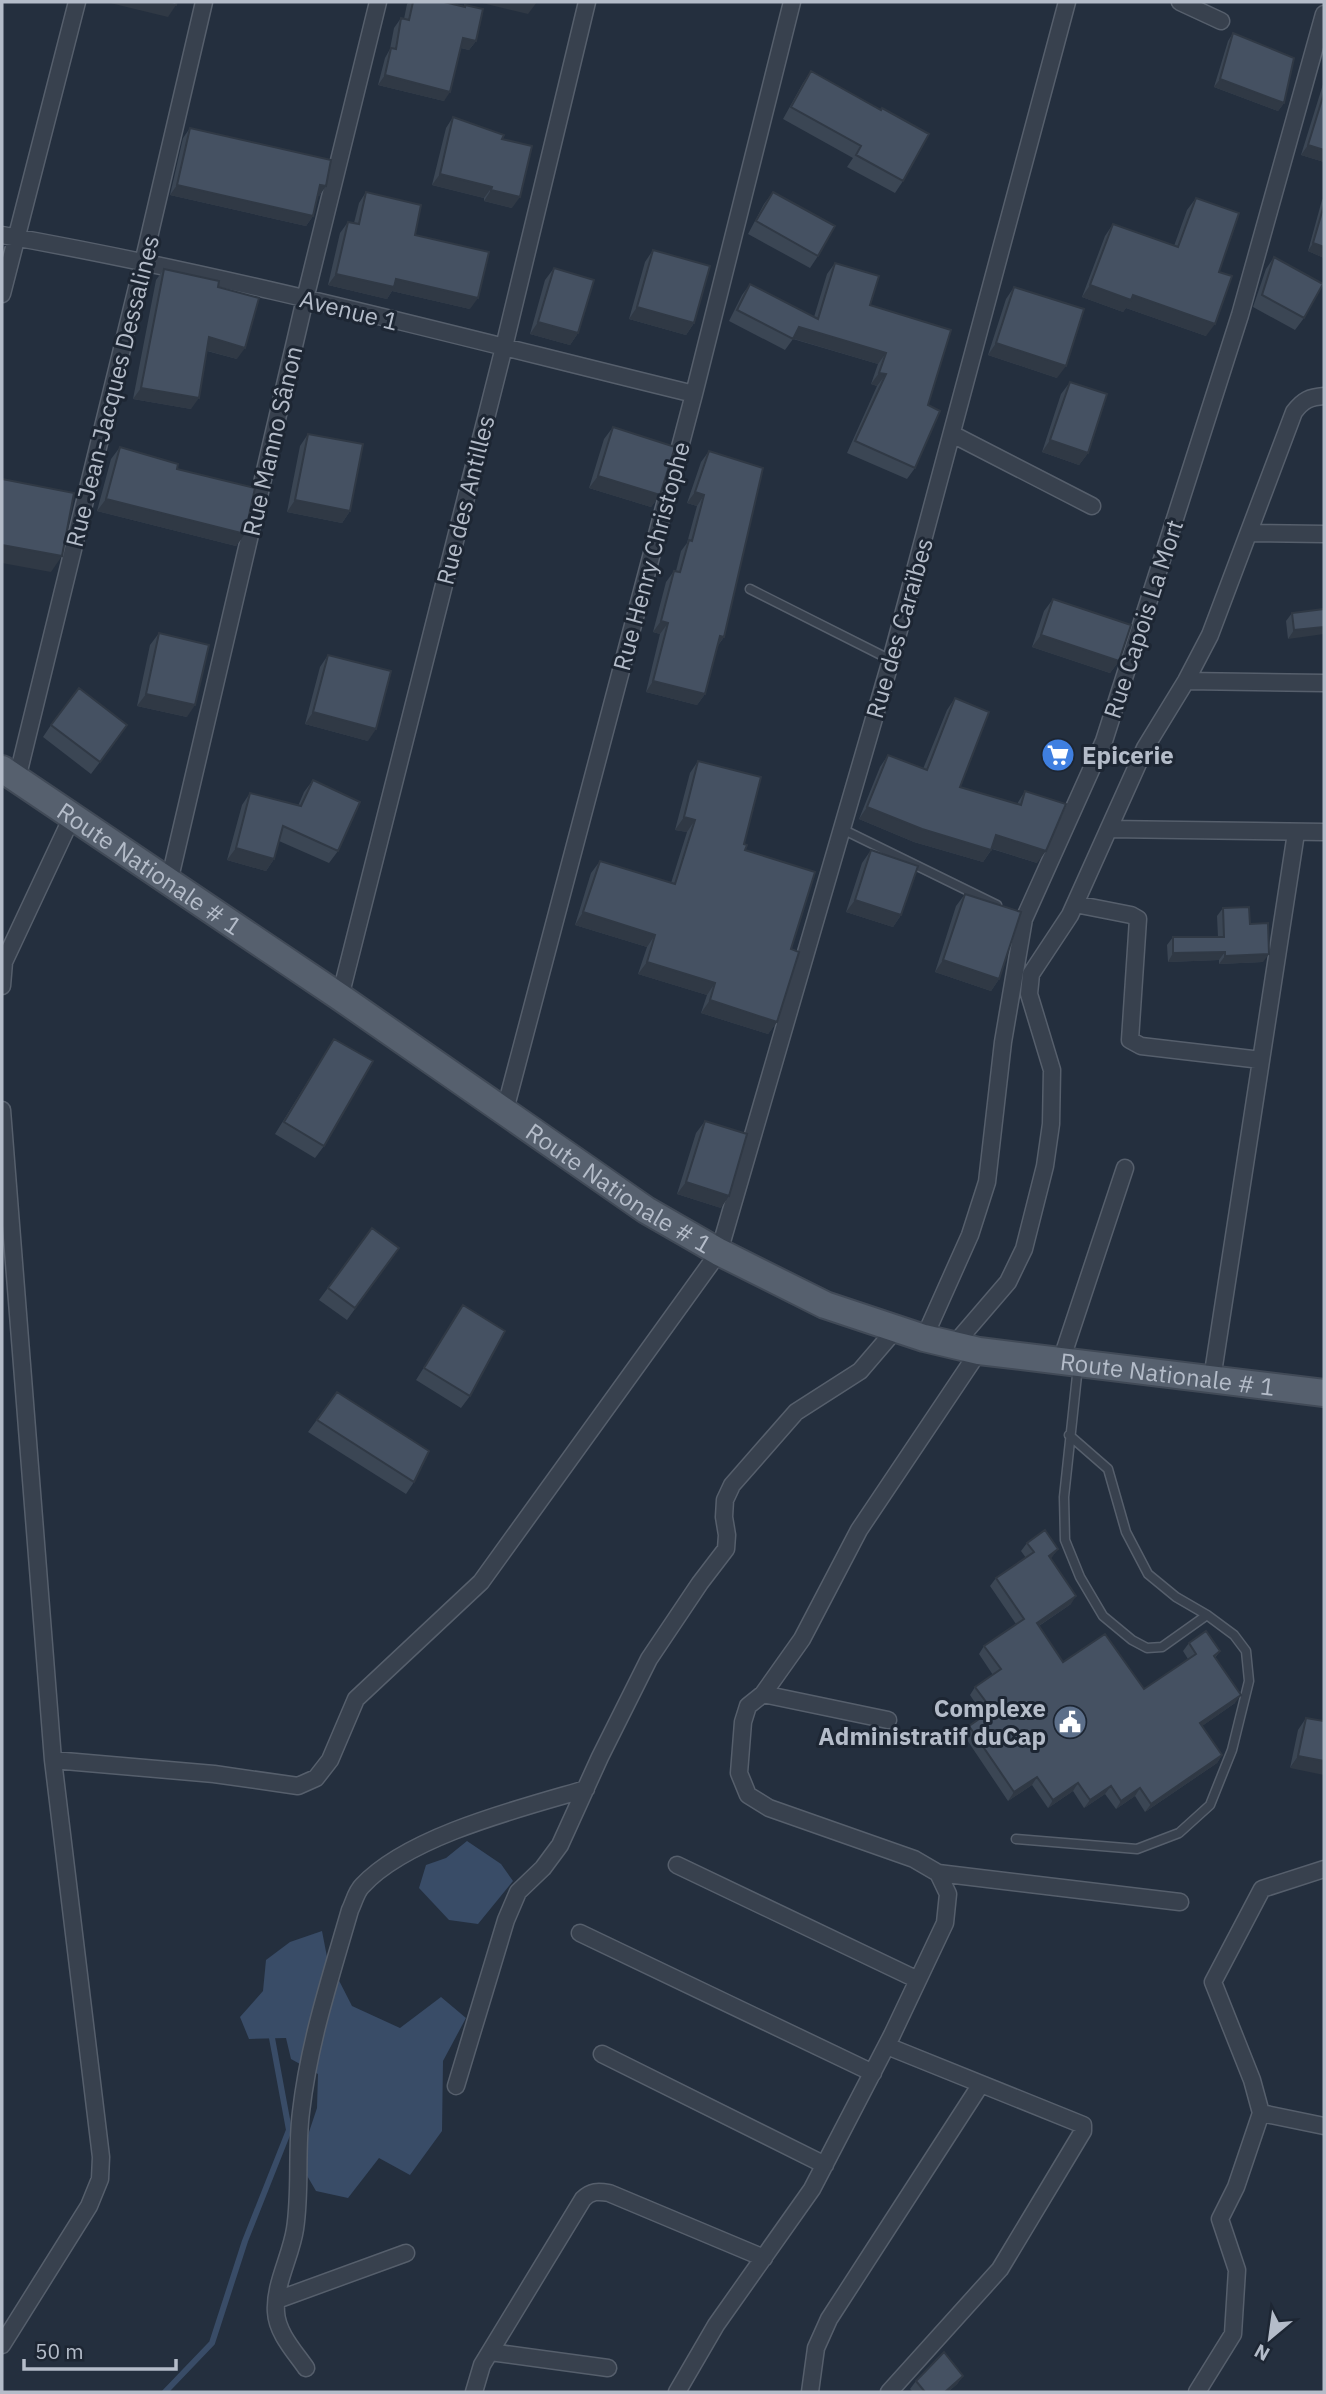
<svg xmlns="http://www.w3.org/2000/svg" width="1326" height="2394" font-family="'IBM Plex Sans',sans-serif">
	<rect width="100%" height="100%" fill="#242f3e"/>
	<path fill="#394c67" d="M467,1841L501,1864L513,1881L478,1924L449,1920L419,1888L426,1865L446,1858Z
		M322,1931L327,1957L352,2006L400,2028L441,1997L466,2018L443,2061L442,2131L410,2175L379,2158L348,2198L316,2191L299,2162L317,2108L318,2074L291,2059L286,2038L249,2039L240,2017L263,1991L266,1960L290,1942Z"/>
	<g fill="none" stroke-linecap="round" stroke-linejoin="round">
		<path stroke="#394c67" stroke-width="6" d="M165,2392L212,2343L245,2241L289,2130L272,2038"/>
		<defs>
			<path id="lane" d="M750,589L891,660
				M842,829L997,905
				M1078,1366L1064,1497L1065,1540L1080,1577L1103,1616L1132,1640L1147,1648L1162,1647L1207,1615
				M1016,1839L1137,1849L1179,1833L1210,1805L1232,1750L1249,1681L1246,1651L1234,1635L1207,1615L1176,1597L1148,1574L1126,1532L1108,1469L1069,1435"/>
			<path id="street" d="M1180,2L1221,21
				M2,235C235,276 464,338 694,394
				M2,294L77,2
				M952,434L1092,506
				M1249,533L1324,534
				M1186,681L1324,683
				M17,779L143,263L204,2
				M1109,829L1324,832
				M169,882L305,299L378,2
				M1075,904L1131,915L1138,919L1130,1040L1141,1046L1261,1060
				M2,986L4,962L72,817
				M340,997L504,347L587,2
				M2,1110L53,1760L101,2157L100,2179L89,2206L2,2345
				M505,1110L694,394L792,2
				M924,1338L970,1235L987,1182L1003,1042L1024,919L1104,741L1240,315L1324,14
				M953,1346L1008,1282L1024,1249L1045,1166L1051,1124L1052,1070L1029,994L1031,974L1070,915L1145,748L1186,681L1210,635L1294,412C1303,400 1310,397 1324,396
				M1061,1361L1125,1168
				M1212,1379L1296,833
				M763,1694L888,1720
				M53,1760L214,1774L298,1786L316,1778L330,1760L356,1699L481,1582L719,1252L891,660L1067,2
				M677,1865L918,1980
				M938,1873L1180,1902
				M580,1933L873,2073
				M887,2046L1083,2125V2131L1000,2269L889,2392
				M602,2054L825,2165
				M456,2086L506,1920L518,1892L543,1868L560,1845L600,1757L649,1659L700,1583L726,1549L727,1535L724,1517L725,1500L732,1485L796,1412L860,1371L896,1329
				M1261,2113L1324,2126
				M277,2300L406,2253
				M490,2352L608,2368
				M306,2368C295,2352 277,2333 276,2312C274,2285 291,2256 295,2229C301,2190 296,2151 301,2112C309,2042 331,1976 350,1910C354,1902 356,1892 362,1886C408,1836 521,1808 586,1789
				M474,2392L482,2365L583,2199C591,2191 598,2191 609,2193L764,2258
				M677,2392L716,2325L812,2189L892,2035L945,1923L948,1894L938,1873L914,1859L769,1808L748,1795L739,1773L743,1722L748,1706L763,1694L802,1639L859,1530L979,1351
				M810,2392L816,2348L829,2319L981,2084
				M1197,2392L1233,2334L1237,2270L1220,2219L1236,2187L1261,2113L1252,2080L1213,1982L1262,1889L1324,1869"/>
			<g id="primary">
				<path id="s1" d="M2,769L340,997L646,1210L719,1252L825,1305L924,1338L979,1351L1324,1393"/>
			</g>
		</defs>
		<use href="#lane" stroke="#565f6c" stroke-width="11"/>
		<use href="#street" stroke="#565f6c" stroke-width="19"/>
		<use href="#primary" stroke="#414a57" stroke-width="30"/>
		<use href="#lane" stroke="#38414e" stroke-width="8"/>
		<use href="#street" stroke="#38414e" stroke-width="16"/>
		<use href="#primary" stroke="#56606e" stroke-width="26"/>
	</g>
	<path fill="#3b4654" d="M409,2H444L464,6L465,5L476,41L469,50L461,48L444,101L378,85L385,58L390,49L394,28L401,18L404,19L407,4Z
		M1233,33L1284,103L1278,111L1214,87L1228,41Z
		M811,71L881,110L903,181L895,193L847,167L853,158L783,119L803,83Z
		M1324,81V162L1301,155Z
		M453,117L502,139L512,208L484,201V198L432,185L446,128Z
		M190,128L326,186L319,196H318L313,216L306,226L170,195L183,138Z
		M366,192L415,235L470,309L392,291L387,299L328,285L340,233L348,222L354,223L359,203Z
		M773,192L818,256L810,268L748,234L764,204Z
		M1324,197V258L1308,251L1322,200Z
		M1196,198L1219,272L1206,336L1126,308L1123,312L1082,297L1105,236L1113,224L1174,246L1187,210Z
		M653,250L694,323L686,335L629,319L645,262Z
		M1274,257L1304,318L1295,330L1253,307L1266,269Z
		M835,263L870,305L928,405L915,468L907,479L847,453L877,386L871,384L878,364L793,339L785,350L729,321L742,295L750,284L814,317L827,274Z
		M554,268L578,333L570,345L530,334L545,280Z
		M164,269L218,287L237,359L207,351L191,409L133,399L156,280Z
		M1014,287L1057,378L988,355L1006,299Z
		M1070,382L1088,453L1079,465L1042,452L1061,394Z
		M613,427L660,495L651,507L589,488L604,439Z
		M308,434L350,511L342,523L287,512L300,446Z
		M120,447L177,469L245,534L236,546L97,511L111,459Z
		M709,451L724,637L717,647L705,694L697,705L646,692L660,634L653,632L666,582L674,571H676L681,551L687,543L697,506L687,503L701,462Z
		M1053,599L1119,661L1110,673L1032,647L1044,611Z
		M1324,609L1288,639L1286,621L1292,613Z
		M159,633L187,717L137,706L150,645Z
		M328,655L368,741L305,724L320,667Z
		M955,698L960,787L1017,804L1025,791L1037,863L992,849L983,862L914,842L859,819L880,767L888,755L923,769L947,710Z
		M51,725L119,737L91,774L43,737Z
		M698,761L744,844L745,850L791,949L777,1022L768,1034L701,1013L707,995L638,974L647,947L575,925L591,873L600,861L671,883L687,832L675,830L690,773Z
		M313,780L338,851L329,863L279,841L274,859L266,871L227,860L242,805L250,793L298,806L304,792Z
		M871,850L901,915L893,927L846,912L862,863Z
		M965,894L999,979L991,991L935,972L956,906Z
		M1223,908L1250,924L1263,962L1219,964V960L1168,962L1167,945L1173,937H1218L1217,916Z
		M334,1039L324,1146L315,1158L275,1134Z
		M705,1121L721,1208L677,1194L696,1133Z
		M372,1228L399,1248L347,1320L319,1300Z
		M463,1305L470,1396L461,1408L416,1380Z
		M337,1392L414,1482L406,1494L308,1432Z
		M1027,1543L1058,1549L1051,1558L1071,1604L1039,1626L1063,1662L1144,1689L1188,1659L1183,1651L1189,1643L1220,1651L1215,1658L1235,1703L1202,1726L1222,1755L1217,1763L1145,1812L1135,1796L1116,1809L1105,1794L1084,1808L1073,1791L1048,1808L1032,1785L1008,1801L963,1734L969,1726L984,1716L970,1695L975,1687L993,1675L979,1654L984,1646L1016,1624L990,1586L996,1578L1026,1558L1021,1551Z
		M1306,1718L1324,1721L1290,1768L1298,1730Z
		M963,2376L957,2384L948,2392H913L910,2389L916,2381Z"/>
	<path fill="#303945" d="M106,2H163L176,5L168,17Z
		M478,2H537L528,14Z
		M463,38L476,41L469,50L457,47Z
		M385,75L450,92L444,101L378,85Z
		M1220,79L1284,103L1278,111L1214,87Z
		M1308,145L1324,150V162L1301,155Z
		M440,174L492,187L484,198L432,185Z
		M177,185L313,216L306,226L170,195Z
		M320,185L326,186L319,196L313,195Z
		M491,190L520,197L512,208L484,201Z
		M1313,243L1324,247V258L1308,251Z
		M336,274L396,279L478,298L470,309L392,291L387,299L328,285Z
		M1090,285L1133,295L1215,324L1206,336L1126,308L1123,312L1082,297Z
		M637,307L694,323L686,335L629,319Z
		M538,322L578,333L570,345L530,334Z
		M799,327L886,353L878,364L791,338Z
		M209,337L245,348L237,359L201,349Z
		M996,343L1066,366L1057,378L988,355Z
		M879,373L886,374L877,386L871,384Z
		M141,388L199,398L191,409L133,399Z
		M1050,440L1088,453L1079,465L1042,452Z
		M598,476L660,495L651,507L589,488Z
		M695,492L704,495L697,506L687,503Z
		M106,499L245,534L236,546L97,511Z
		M295,500L350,511L342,523L287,512Z
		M2,545L62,556L51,572L2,563Z
		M661,621L668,623L660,634L653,632Z
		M1324,627V634L1288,639L1294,630Z
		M1041,635L1119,661L1110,673L1032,647Z
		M720,636L724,637L716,648Z
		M653,681L705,694L697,705L646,692Z
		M146,694L195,705L187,717L137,706Z
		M313,712L376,729L368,741L305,724Z
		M867,807L991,850L983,862L914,842L859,819Z
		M684,817L695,820L687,832L675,830Z
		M996,835L1046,851L1037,863L987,847Z
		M236,848L274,859L266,871L227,860Z
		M855,900L901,915L893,927L846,912Z
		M583,912L655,935L647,947L575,925Z
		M1225,952L1219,960L1168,962L1173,953Z
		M1269,954L1263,962L1219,964L1225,956Z
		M943,960L999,979L991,991L935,972Z
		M647,962L715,983L707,995L638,974Z
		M710,1000L777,1022L768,1034L701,1013Z
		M686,1182L729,1196L721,1208L677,1194Z
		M1058,1549L1052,1557L1043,1564L1049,1556Z
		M1076,1596L1071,1604L1031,1631L1037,1623Z
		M1241,1695L1235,1703L1195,1731L1200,1723Z
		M1222,1755L1217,1763L1145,1812L1151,1804Z
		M1298,1756L1324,1761V1775L1290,1768Z
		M1037,1777L1032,1785L1008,1801L1014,1792Z
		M1078,1783L1073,1791L1048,1808L1053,1800Z
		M1111,1786L1105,1794L1084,1808L1090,1800Z
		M1140,1788L1135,1796L1116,1809L1121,1801Z
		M963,2376L957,2384L948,2392H945Z"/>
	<path fill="#455162" stroke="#303945" stroke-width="2" d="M163,2H177L176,5Z
		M413,2H444L465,7V5L483,9L476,41L463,38L450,92L385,75L391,48L396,49L401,18L409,20Z
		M1233,33L1294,58L1284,103L1220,79Z
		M811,71L881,110L882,108L929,134L903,181L856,155L861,146L791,107Z
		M1324,93V150L1308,145Z
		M453,117L504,135L502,139L532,146L520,197L491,190L492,187L440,174Z
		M190,128L331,160L326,186L320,185L313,216L177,185Z
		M366,192L421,205L415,235L489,252L478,298L396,279L394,287L336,274L348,222L359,224Z
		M773,192L835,226L818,256L756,221Z
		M1196,198L1239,213L1219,272L1232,276L1215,324L1133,295L1131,300L1090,285L1113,224L1178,247Z
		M1324,205V247L1313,243Z
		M653,250L710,266L694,323L637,307Z
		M1274,257L1323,284L1304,318L1262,295Z
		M835,263L879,276L870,305L951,330L928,405L940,411L915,468L855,441L886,374L879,373L886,353L799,327L793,339L737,310L750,284L818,319Z
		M554,268L594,280L578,333L538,322Z
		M164,269L219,281L218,287L259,298L245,348L209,337L199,398L141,388Z
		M1014,287L1084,309L1066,366L996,343Z
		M1070,382L1107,394L1088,453L1050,440Z
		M613,427L675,447L660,495L598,476Z
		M308,434L363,444L350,511L295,500Z
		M120,447L178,464L177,469L255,488L245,534L106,499Z
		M709,451L763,468L724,637L720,636L705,694L653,681L668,623L661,621L674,571L680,572L689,540L692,541L704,495L695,492Z
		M2,479L74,493L62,556L2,545Z
		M1053,599L1131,625L1119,661L1041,635Z
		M1324,609V627L1294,630L1292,613Z
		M159,633L209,645L195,705L146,694Z
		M328,655L391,671L376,729L313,712Z
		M79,688L127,725L100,762L51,725Z
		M955,698L989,712L960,787L1021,805L1025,791L1066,804L1046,851L996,835L991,850L922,829L867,807L888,755L927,770Z
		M698,761L761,777L744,844L747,845L745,850L815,872L791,949L799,952L777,1022L710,1000L715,983L647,962L655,935L583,912L600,861L675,884L695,820L684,817Z
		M313,780L360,802L338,851L283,826L274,859L236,848L250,793L301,806Z
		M871,850L918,866L901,915L855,900Z
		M965,894L1021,912L999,979L943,960Z
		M1249,907L1250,924L1268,923L1269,954L1225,956V952L1173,953V937H1224L1223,908Z
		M334,1039L373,1061L324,1146L284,1122Z
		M705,1121L747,1134L729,1196L686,1182Z
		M372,1228L399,1248L355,1308L328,1288Z
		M463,1305L505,1331L470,1396L424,1368Z
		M337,1392L429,1451L414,1482L317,1420Z
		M1045,1530L1058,1549L1049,1556L1076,1596L1037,1623L1063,1662L1105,1634L1144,1689L1196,1654L1189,1643L1206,1631L1220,1651L1214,1656L1241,1695L1200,1723L1222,1755L1151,1804L1140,1788L1121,1801L1111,1786L1090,1800L1078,1783L1053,1800L1037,1777L1014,1792L969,1726L992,1710L975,1687L1001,1669L984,1646L1024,1619L996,1578L1034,1552L1027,1543Z
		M1306,1718L1324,1721V1761L1298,1756Z
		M944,2352L963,2376L945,2392H925L916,2381Z"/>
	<defs>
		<symbol id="supermarket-disc" viewBox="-11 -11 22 22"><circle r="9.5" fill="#3f7fe0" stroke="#1d2633"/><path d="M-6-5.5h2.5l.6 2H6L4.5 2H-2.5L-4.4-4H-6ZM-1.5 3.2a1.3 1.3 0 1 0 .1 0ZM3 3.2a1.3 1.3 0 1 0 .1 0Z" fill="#fff"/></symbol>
		<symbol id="civic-disc" viewBox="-11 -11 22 22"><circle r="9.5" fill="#5c6f8a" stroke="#1d2633"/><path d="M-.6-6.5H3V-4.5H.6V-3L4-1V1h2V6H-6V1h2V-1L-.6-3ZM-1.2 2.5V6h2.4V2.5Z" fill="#fff"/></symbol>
	</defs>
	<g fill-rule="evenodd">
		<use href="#supermarket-disc" x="1039" y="736" width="38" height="38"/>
		<use href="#civic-disc" x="1051" y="1703" width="38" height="38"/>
	</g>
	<g text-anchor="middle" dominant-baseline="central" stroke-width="6" stroke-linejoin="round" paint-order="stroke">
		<g font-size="24" fill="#b4bcc9" stroke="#1d2633">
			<text transform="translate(349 310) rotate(14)">Avenue 1</text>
			<text transform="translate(112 391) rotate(-76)">Rue Jean-Jacques Dessalines</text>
			<text transform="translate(272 441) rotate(-77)">Rue Manno Sânon</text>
			<text transform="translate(465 500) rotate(-76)">Rue des Antilles</text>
			<text transform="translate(651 556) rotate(-75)">Rue Henry Christophe</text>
			<text transform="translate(1143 619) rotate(-72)">Rue Capois La Mort</text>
			<text transform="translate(899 628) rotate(-74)">Rue des Caraïbes</text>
			<text stroke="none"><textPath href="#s1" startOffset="178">Route Nationale # 1</textPath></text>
			<text stroke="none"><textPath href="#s1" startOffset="746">Route Nationale # 1</textPath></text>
			<text stroke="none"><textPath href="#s1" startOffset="1334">Route Nationale # 1</textPath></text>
		</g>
		<g font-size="24" font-weight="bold" fill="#b4bcc9" stroke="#1d2633" text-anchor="start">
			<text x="1082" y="755">Epicerie</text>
			<text x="1046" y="1708" text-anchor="end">Complexe<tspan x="1046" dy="28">Administratif duCap</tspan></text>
		</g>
	</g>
	<rect width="1326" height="2394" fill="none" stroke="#b4bcc9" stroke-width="7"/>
	<g transform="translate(1270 2338) rotate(209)" stroke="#1d2633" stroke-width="5" paint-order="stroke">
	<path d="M0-5L12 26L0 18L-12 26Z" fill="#b4bcc9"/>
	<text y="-10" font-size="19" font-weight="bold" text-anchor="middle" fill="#b4bcc9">N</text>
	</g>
	<path d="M24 2359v10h152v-10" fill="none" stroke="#b4bcc9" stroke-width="3.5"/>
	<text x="35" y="2359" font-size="21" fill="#b4bcc9" stroke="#1d2633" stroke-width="5" paint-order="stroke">50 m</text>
</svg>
